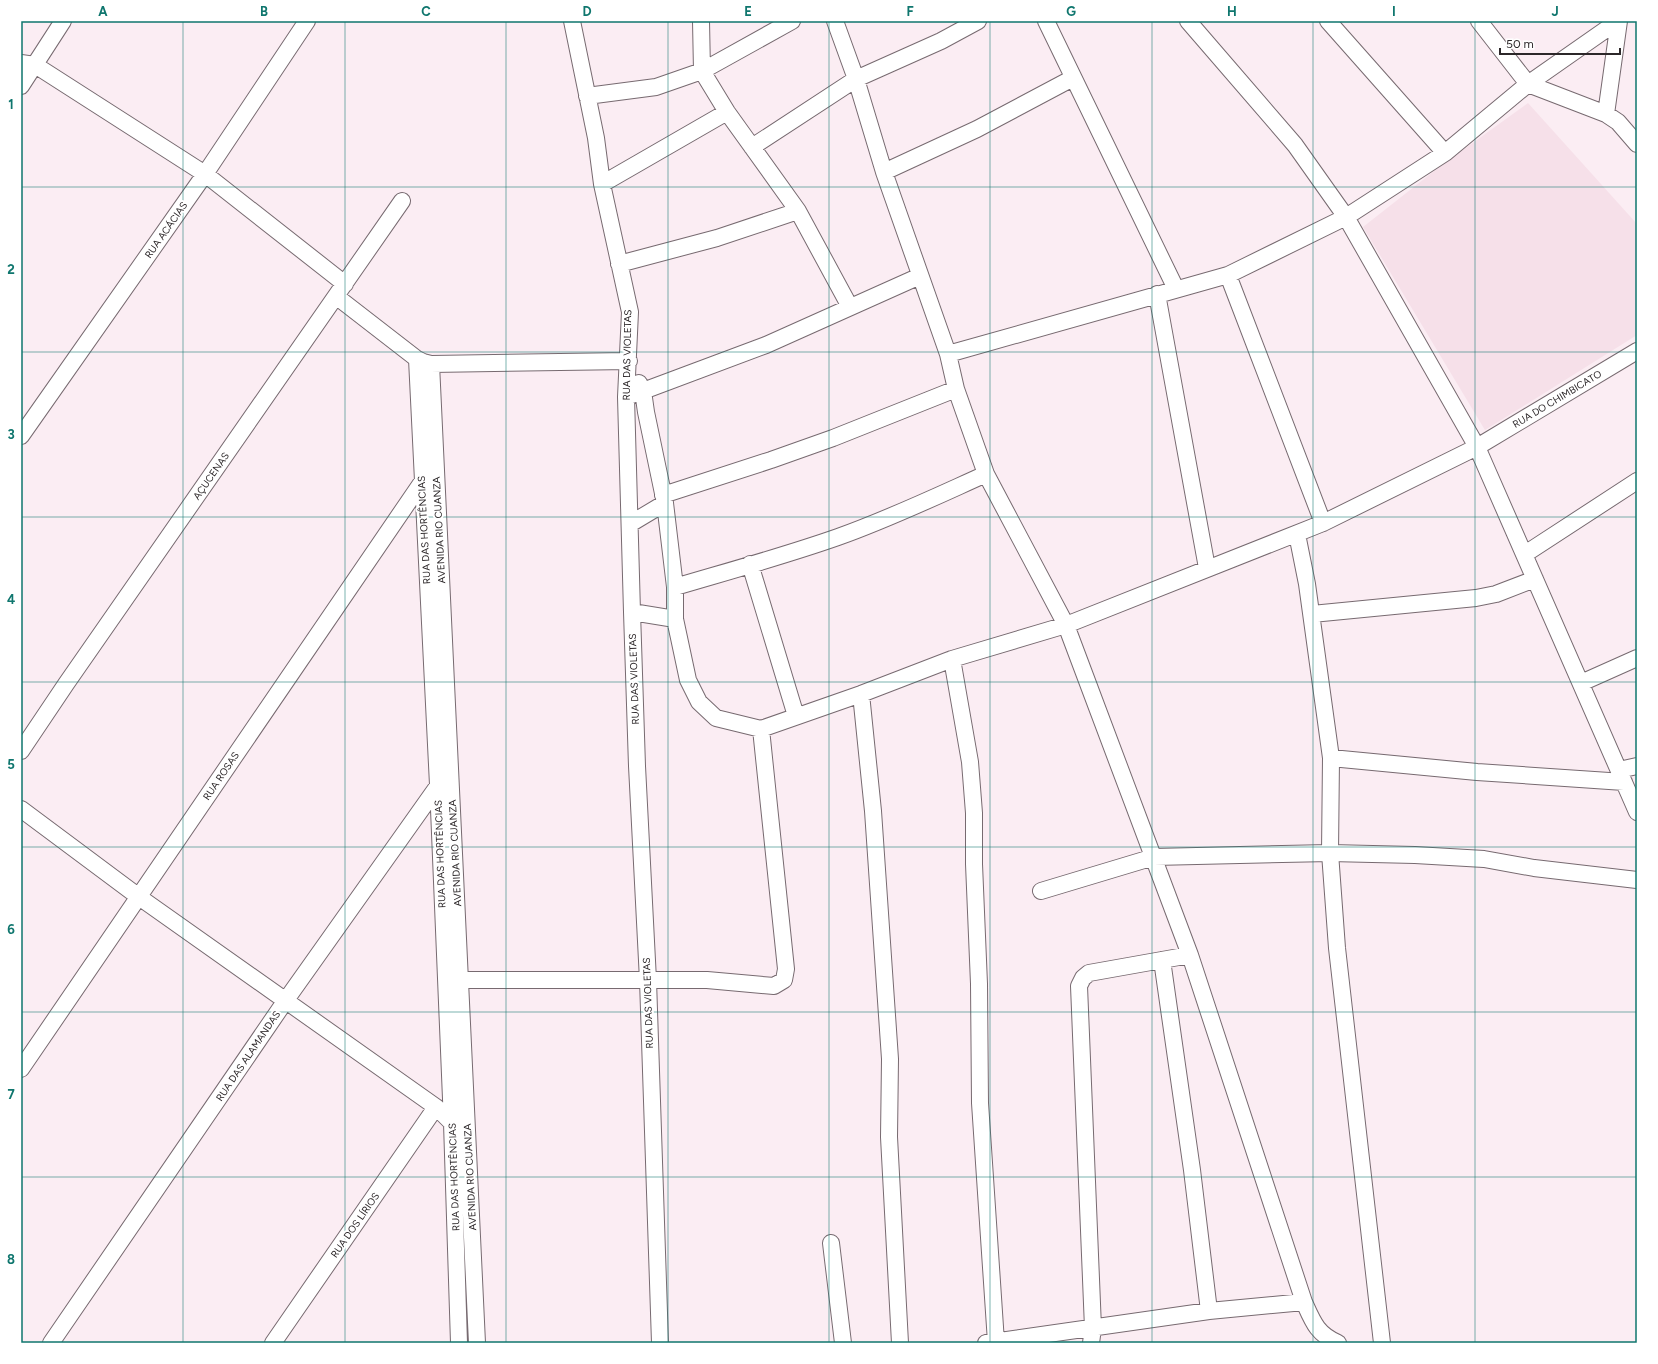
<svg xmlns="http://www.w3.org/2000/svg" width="1658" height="1364" font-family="Figtree,sans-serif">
	<rect width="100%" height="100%" fill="#fbedf3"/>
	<path fill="#f6e0e9" d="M1528,103L1637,224V335L1485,430L1363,227L1438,168Z"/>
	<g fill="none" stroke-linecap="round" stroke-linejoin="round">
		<defs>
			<path id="minor" d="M572,21L596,138L602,184L630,312L626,397L632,612L637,766L648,980L660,1343
				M701,21L702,71L727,112L798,211L850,307
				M835,21L856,79L884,172L948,354L956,389L986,474L1066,625L1190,955L1304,1302C1313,1322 1317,1334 1338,1343
				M1046,21L1176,289
				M1188,21L1295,145L1346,217L1477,447L1637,812
				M1328,21L1445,153
				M1479,21L1528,84L1606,114L1618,122L1637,144
				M21,63L35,65L205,174L345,284
				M21,86L63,21
				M587,96L656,87L702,71L792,21
				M1606,114L1619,21
				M752,147L856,79L941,41L978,21
				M884,172L977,129L1073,78
				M602,184L727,112
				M619,264L717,238L798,211
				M1228,275L1323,523
				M1157,294L1207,568
				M337,297L417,359
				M948,354L1228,275L1346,217L1445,153L1528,84L1618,21
				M431,364L477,1343
				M639,383L643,391L766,345L920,276
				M626,397L643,391L646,412L665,503L675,587V619L688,680L699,702L716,718L761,729L861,694L952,659L1066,625L1323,523L1477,447L1637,351
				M21,436L205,174L307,21
				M663,495L771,460L833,438L956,389
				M630,524L665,503
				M1297,534L1307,584L1331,758L1330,853L1337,948L1382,1343
				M1525,554L1637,481
				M750,564L796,716
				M675,587C729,571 784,556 838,537C889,519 937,496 986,474
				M632,612L675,619
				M1312,614L1476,598L1496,594L1535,579
				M952,659L970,762L974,813V864L979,984L980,1103L996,1342
				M1581,683L1637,658
				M861,694L873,811L890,1059L889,1137L900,1343
				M21,751L66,684L402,201
				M1331,758L1477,772L1624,782
				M1619,770L1637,766
				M21,809L139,897L436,1107L456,1127
				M1041,891L1154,857L1330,853L1415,855L1484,859L1534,868L1637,880
				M1162,960L1192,1170L1209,1311
				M461,980H707L774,986L784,980L786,969L761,729
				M21,1069L422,482
				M831,1243L843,1343
				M51,1343L286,1000L440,783
				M273,1343L436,1107
				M459,1343L452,1123L438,785L417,359L423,362L431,364L629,361
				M986,1343L1209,1311L1304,1302
				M1091,1343L1093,1328L1079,986L1083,978L1089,973L1190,955"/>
		</defs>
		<use href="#minor" stroke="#776a70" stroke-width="18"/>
		<use href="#minor" stroke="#fff" stroke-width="16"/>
	</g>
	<path fill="none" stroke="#0f766e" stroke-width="1" stroke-opacity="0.55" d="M183,21V1343M345,21V1343M506,21V1343M668,21V1343M829,21V1343M990,21V1343M1152,21V1343M1313,21V1343M1475,21V1343M21,187H1637M21,352H1637M21,517H1637M21,682H1637M21,847H1637M21,1012H1637M21,1177H1637"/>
	<g text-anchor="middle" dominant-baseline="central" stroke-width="4" stroke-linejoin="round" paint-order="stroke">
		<g font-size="10" fill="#2c2729" stroke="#fff">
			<text transform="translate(166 230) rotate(-55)">RUA ACÁCIAS</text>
			<text transform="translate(627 355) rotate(-89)">RUA DAS VIOLETAS</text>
			<text transform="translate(1557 399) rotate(-31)">RUA DO CHIMBICATO</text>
			<text transform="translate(211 476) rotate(-55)">AÇUCENAS</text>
			<text transform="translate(424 530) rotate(-93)">RUA DAS HORTÊNCIAS</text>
			<text transform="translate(439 530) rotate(-93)">AVENIDA RIO CUANZA</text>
			<text transform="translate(634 679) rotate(-92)">RUA DAS VIOLETAS</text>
			<text transform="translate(221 776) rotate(-56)">RUA ROSAS</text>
			<text transform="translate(455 853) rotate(-93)">AVENIDA RIO CUANZA</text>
			<text transform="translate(440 854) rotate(-92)">RUA DAS HORTÊNCIAS</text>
			<text transform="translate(648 1003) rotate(-92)">RUA DAS VIOLETAS</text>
			<text transform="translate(248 1056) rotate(-56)">RUA DAS ALAMANDAS</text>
			<text transform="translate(454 1177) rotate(-92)">RUA DAS HORTÊNCIAS</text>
			<text transform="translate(470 1177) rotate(-93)">AVENIDA RIO CUANZA</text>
			<text transform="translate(355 1225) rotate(-55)">RUA DOS LÍRIOS</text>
		</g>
	</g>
	<rect width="1658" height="1364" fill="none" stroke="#ffffff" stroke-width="44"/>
	<path d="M1500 48v6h120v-6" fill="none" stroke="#2c2729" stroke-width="2"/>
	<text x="1506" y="48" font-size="12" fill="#2c2729" stroke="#ffffff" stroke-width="3" paint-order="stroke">50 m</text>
	<rect x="22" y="22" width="1614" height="1320" fill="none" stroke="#0f766e" stroke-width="1.5"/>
	<g font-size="13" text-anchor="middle" font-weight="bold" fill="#0f766e">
		<text x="103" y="16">A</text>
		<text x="264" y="16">B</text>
		<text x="426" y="16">C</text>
		<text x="587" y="16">D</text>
		<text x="748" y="16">E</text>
		<text x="910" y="16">F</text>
		<text x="1071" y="16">G</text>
		<text x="1232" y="16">H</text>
		<text x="1394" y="16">I</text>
		<text x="1555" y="16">J</text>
		<text x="11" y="109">1</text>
		<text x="11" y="274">2</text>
		<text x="11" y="439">3</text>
		<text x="11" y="604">4</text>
		<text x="11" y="769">5</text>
		<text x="11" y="934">6</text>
		<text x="11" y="1099">7</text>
		<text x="11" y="1264">8</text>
	</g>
</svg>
